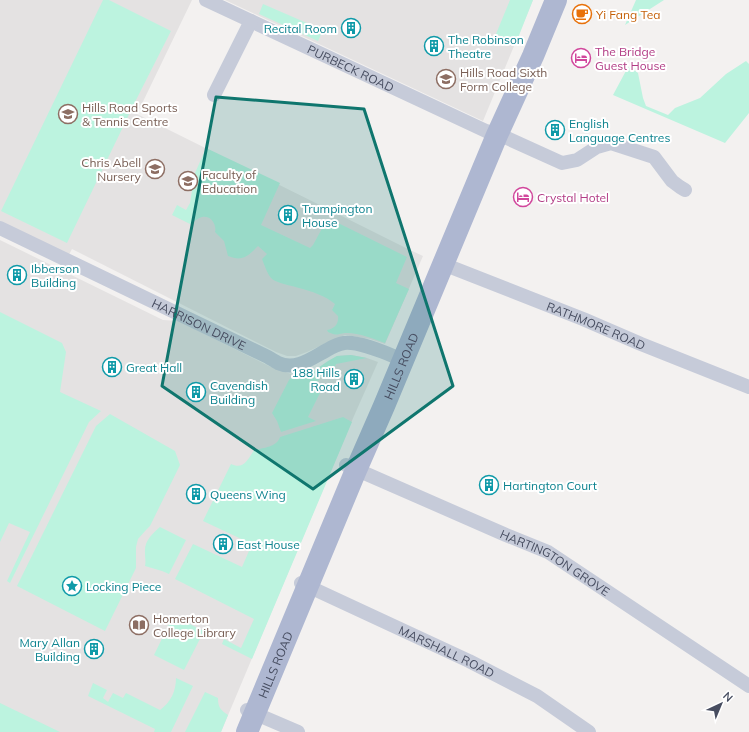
<svg xmlns="http://www.w3.org/2000/svg" width="749" height="732" font-family="Mulish,sans-serif">
	<rect width="100%" height="100%" fill="#f3f1f0"/>
	<path fill="#e4e2e2" d="M0,0H192L137,114L410,250L423,256L385,344L370,339L345,335L329,342L307,352L296,356H287L276,352L72,249L66,260L0,228Z
		M225,0H533L483,121Z
		M0,240L163,320L178,321L269,366L294,375L315,370L337,356L351,355L367,358L378,362L354,416L221,732H0Z"/>
	<path fill="#bcf3df" d="M103,0H109L171,31L135,102L67,243L1,211Z
		M510,0H533L516,43L496,34Z
		M636,0H664L625,25Z
		M263,4L323,30L318,41L259,14Z
		M746,61L749,64V113L725,143L613,95L628,67L634,70L638,73L643,98L646,106L668,115L675,108L700,98L726,74Z
		M206,148L280,183L261,225L310,248L313,245L326,221L332,220L407,257L396,283L409,289L385,343C374,339 359,333 347,333C338,333 339,337 328,332L327,330C335,329 339,323 338,316L332,310L335,304C326,296 311,291 299,288C290,285 279,284 272,279C267,274 265,266 262,259L267,254L258,246C248,256 243,262 228,256L224,241L215,232C217,225 211,215 202,217C198,218 193,222 190,224L172,215L177,205L186,210L190,203L195,173Z
		M0,312L62,343L66,352L60,392L101,411L89,422L10,583L7,581L30,532L9,523L0,542Z
		M351,355L367,358L336,364L333,372L325,368L315,387L321,391L308,417L316,421L281,432L277,421L272,413L289,380L294,375L315,370L328,361L337,356Z
		M110,414L175,451L180,465L150,526L146,530L138,539L136,547V568L105,631L17,586L96,426Z
		M343,417L352,422L252,659L222,644L224,639L241,648L254,619L175,579L193,544L242,567L252,544L203,521L231,464C243,470 248,460 254,450C263,448 277,447 280,437Z
		M160,527L186,540L169,574L162,571L145,566C146,562 145,558 145,553C144,541 152,534 160,527Z
		M173,616L204,631L184,670L154,655Z
		M176,678L193,686L171,732H154L155,729L88,696L93,683L107,690L103,698L108,702L113,693L123,698L126,693L160,710C171,702 176,691 176,678Z
		M205,692L218,698C218,708 221,710 228,715L221,732H185Z
		M0,703L60,732H0Z"/>
	<g fill="none" stroke-linecap="round" stroke-linejoin="round">
		<g stroke="#c6cbd9" stroke-width="14">
			<path id="s1" d="M206,0L486,131L507,138L562,163L577,160L597,147L611,143L654,157L672,181L680,187L685,190"/>
			<path d="M214,95L251,21"/>
			<path id="s2" d="M0,228L268,357C271,359 275,361 278,363C296,371 312,358 327,350C332,347 338,344 344,343C360,341 388,354 403,360"/>
			<path id="s3" d="M443,264L583,319L641,344L749,387"/>
			<path id="s4" d="M346,465L506,535L548,552L749,686"/>
			<path id="s5" d="M301,583L469,661L537,696L589,732"/>
			<path d="M247,710L298,732"/>
		</g>
		<path stroke="#aeb7d1" stroke-width="22" id="s6" d="M247,732L356,470L384,406L497,135L533,56L556,0"/>
	</g>
	<path fill="#0f766e" fill-opacity="0.2" stroke="#0f766e" stroke-width="3" stroke-linejoin="round" d="M216,97L364,109L453,386L313,489L162,386Z"/>
	<defs>
		<symbol id="cafe-ring" viewBox="-11 -11 22 22"><circle r="9.5" fill="#fff" stroke="#e8710a" stroke-width="1.5"/><path d="M-5.5-4.5H6V0H3Q3 3.5 0 3.5H-2.5Q-5.5 3.5-5.5 0ZM3-3.2v2h1.7v-2ZM-6 4.5H4V6H-6Z" fill="#e8710a"/></symbol>
		<symbol id="building-ring" viewBox="-11 -11 22 22"><circle r="9.5" fill="#fff" stroke="#0f9aa8" stroke-width="1.5"/><path d="M-4-6H4V6H1V3H-1V6H-4ZM-2.5-4.3h1.7v1.8h-1.7ZM.8-4.3h1.7v1.8H.8ZM-2.5-1h1.7V.8h-1.7ZM.8-1h1.7V.8H.8Z" fill="#0f9aa8"/></symbol>
		<symbol id="hotel-ring" viewBox="-11 -11 22 22"><circle r="9.5" fill="#fff" stroke="#d1479c" stroke-width="1.5"/><path d="M-6-4.5h1.5V1H6V5H4.5V3h-9V5H-6ZM-4 0a1.8 1.8 0 1 1 3.6 0ZM.5 0V-2.5h3Q6-2.5 6 0Z" fill="#d1479c"/></symbol>
		<symbol id="university-ring" viewBox="-11 -11 22 22"><circle r="9.5" fill="#fff" stroke="#8d6e63" stroke-width="1.5"/><path d="M0-5L7-2L0 1L-7-2ZM-4 1L0 2.5L4 1V4Q0 6-4 4Z" fill="#8d6e63"/></symbol>
		<symbol id="school-ring" viewBox="-11 -11 22 22"><circle r="9.5" fill="#fff" stroke="#8d6e63" stroke-width="1.5"/><path d="M0-5L7-2L0 1L-7-2ZM-4 1L0 2.5L4 1V4Q0 6-4 4Z" fill="#8d6e63"/></symbol>
		<symbol id="sight-ring" viewBox="-11 -11 22 22"><circle r="9.5" fill="#fff" stroke="#0f9aa8" stroke-width="1.5"/><path d="M0-6L1.8-2.2L6-1.7L2.9 1.2L3.7 5.4L0 3.3L-3.7 5.4L-2.9 1.2L-6-1.7L-1.8-2.2Z" fill="#0f9aa8"/></symbol>
		<symbol id="library-ring" viewBox="-11 -11 22 22"><circle r="9.5" fill="#fff" stroke="#8d6e63" stroke-width="1.5"/><path d="M-6-4Q-3-5.5-.7-3.5V5Q-3 3-6 4ZM6-4Q3-5.5 .7-3.5V5Q3 3 6 4Z" fill="#8d6e63"/></symbol>
	</defs>
	<g fill-rule="evenodd">
		<use href="#cafe-ring" x="571" y="3" width="22" height="22"/>
		<use href="#building-ring" x="340" y="17" width="22" height="22"/>
		<use href="#building-ring" x="423" y="35" width="22" height="22"/>
		<use href="#hotel-ring" x="570" y="47" width="22" height="22"/>
		<use href="#university-ring" x="435" y="68" width="22" height="22"/>
		<use href="#university-ring" x="57" y="103" width="22" height="22"/>
		<use href="#building-ring" x="544" y="119" width="22" height="22"/>
		<use href="#school-ring" x="144" y="158" width="22" height="22"/>
		<use href="#university-ring" x="177" y="170" width="22" height="22"/>
		<use href="#hotel-ring" x="512" y="186" width="22" height="22"/>
		<use href="#building-ring" x="277" y="204" width="22" height="22"/>
		<use href="#building-ring" x="6" y="264" width="22" height="22"/>
		<use href="#building-ring" x="101" y="356" width="22" height="22"/>
		<use href="#building-ring" x="343" y="368" width="22" height="22"/>
		<use href="#building-ring" x="185" y="381" width="22" height="22"/>
		<use href="#building-ring" x="478" y="474" width="22" height="22"/>
		<use href="#building-ring" x="185" y="483" width="22" height="22"/>
		<use href="#building-ring" x="212" y="533" width="22" height="22"/>
		<use href="#sight-ring" x="61" y="575" width="22" height="22"/>
		<use href="#library-ring" x="128" y="614" width="22" height="22"/>
		<use href="#building-ring" x="83" y="638" width="22" height="22"/>
	</g>
	<g text-anchor="middle" dominant-baseline="central" stroke-width="4" stroke-linejoin="round" paint-order="stroke">
		<g font-size="12" fill="#c56008" stroke="#fff" text-anchor="start">
			<text x="596" y="14">Yi Fang Tea</text>
		</g>
		<g font-size="12" fill="#0d838f" stroke="#fff" text-anchor="start">
			<text x="337" y="28" text-anchor="end">Recital Room</text>
			<text x="448" y="39">The Robinson<tspan x="448" dy="14">Theatre</tspan></text>
			<text x="569" y="123">English<tspan x="569" dy="14">Language Centres</tspan></text>
			<text x="302" y="208">Trumpington<tspan x="302" dy="14">House</tspan></text>
			<text x="31" y="268">Ibberson<tspan x="31" dy="14">Building</tspan></text>
			<text x="126" y="367">Great Hall</text>
			<text x="340" y="372" text-anchor="end">188 Hills<tspan x="340" dy="14">Road</tspan></text>
			<text x="210" y="385">Cavendish<tspan x="210" dy="14">Building</tspan></text>
			<text x="503" y="485">Hartington Court</text>
			<text x="210" y="494">Queens Wing</text>
			<text x="237" y="544">East House</text>
			<text x="86" y="586">Locking Piece</text>
			<text x="80" y="642" text-anchor="end">Mary Allan<tspan x="80" dy="14">Building</tspan></text>
		</g>
		<g font-size="12" fill="#b23c85" stroke="#fff" text-anchor="start">
			<text x="595" y="51">The Bridge<tspan x="595" dy="14">Guest House</tspan></text>
			<text x="537" y="197">Crystal Hotel</text>
		</g>
		<g font-size="12" fill="#474d60" stroke="#fff">
			<text stroke="none"><textPath href="#s1" startOffset="160">PURBECK ROAD</textPath></text>
			<text stroke="none"><textPath href="#s2" startOffset="221">HARRISON DRIVE</textPath></text>
			<text stroke="none"><textPath href="#s3" startOffset="165">RATHMORE ROAD</textPath></text>
			<text stroke="none"><textPath href="#s6" startOffset="397">HILLS ROAD</textPath></text>
			<text stroke="none"><textPath href="#s4" startOffset="231">HARTINGTON GROVE</textPath></text>
			<text stroke="none"><textPath href="#s5" startOffset="161">MARSHALL ROAD</textPath></text>
			<text stroke="none"><textPath href="#s6" startOffset="73">HILLS ROAD</textPath></text>
		</g>
		<g font-size="12" fill="#785e54" stroke="#fff" text-anchor="start">
			<text x="460" y="72">Hills Road Sixth<tspan x="460" dy="14">Form College</tspan></text>
			<text x="82" y="107">Hills Road Sports<tspan x="82" dy="14">&amp; Tennis Centre</tspan></text>
			<text x="141" y="162" text-anchor="end">Chris Abell<tspan x="141" dy="14">Nursery</tspan></text>
			<text x="202" y="174">Faculty of<tspan x="202" dy="14">Education</tspan></text>
			<text x="153" y="618">Homerton<tspan x="153" dy="14">College Library</tspan></text>
		</g>
	</g>
	<g transform="translate(721 704) rotate(44)" stroke="#ffffff" stroke-width="3" paint-order="stroke">
	<path d="M0-3L7 15L0 10L-7 15Z" fill="#474d60"/>
	<text y="-6" font-size="11" font-weight="bold" text-anchor="middle" fill="#474d60">N</text>
	</g>
</svg>
